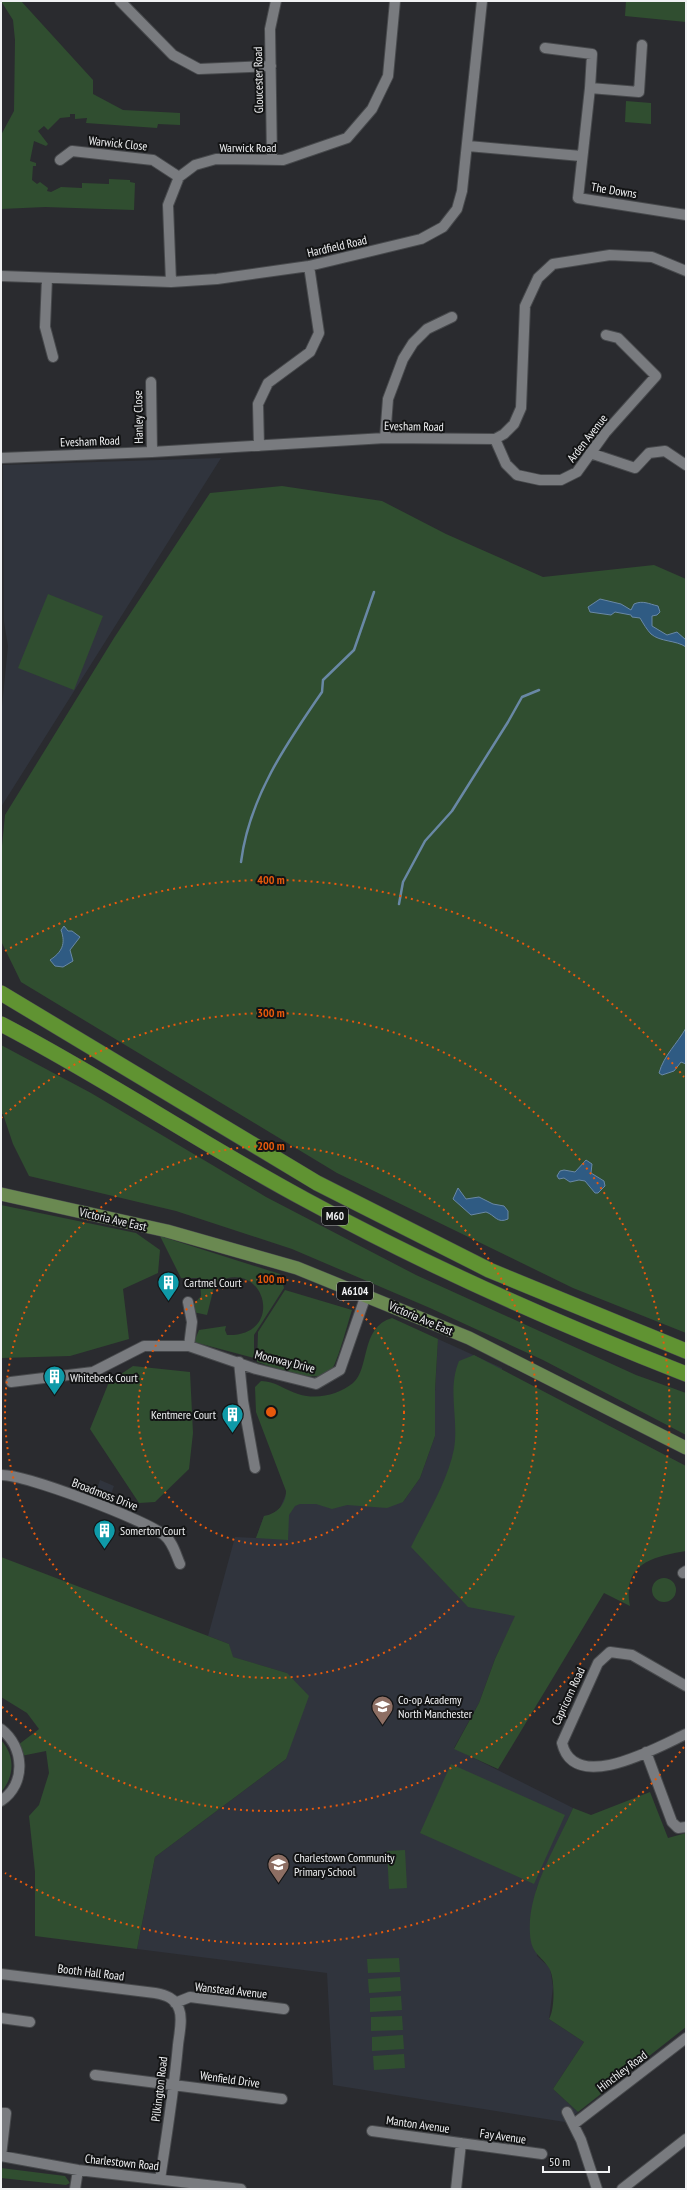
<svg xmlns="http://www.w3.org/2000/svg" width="687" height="2190" font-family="'PT Sans Narrow',sans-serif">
	<rect width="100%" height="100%" fill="#2a2b2f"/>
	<path fill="#30343d" d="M221,458L1,807V716L8,646L4,622L3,465Z
		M438,1339L502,1368L518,1611L495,1659L479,1703L454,1748L573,1808L536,1890L537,1956L550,1968L553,1987L549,2019L584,2042L553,2089L578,2112L565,2122L333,2085L327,1973L137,1949L155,1857L286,1759L287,1673L232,1657L229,1644L208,1636L235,1537L256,1538L264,1516L271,1515L280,1508L286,1494L403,1502L420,1478L435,1436V1391Z
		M100,1480L114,1486L110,1497L96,1492Z"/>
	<path fill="#304e30" d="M1,1H21L93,80V94L123,110L180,113V125L158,124L157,128L86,123L87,118L75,119V114H70V117L60,118L48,130L44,126L38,131L48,144L46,146L34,141L30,161L36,163V166H33L32,180L37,184L40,182L48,188L47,191L51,192L61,187L82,188V183L109,184V179L130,180V182L135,183L134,210L45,207L1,209V135L14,111L15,40L13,20Z
		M626,1H686V22L625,16Z
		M626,101L651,103V124L625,122Z
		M282,486L382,501L446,534L543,577L654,565L686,579V1333L573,1288L337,1173L21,982L1,941V856L5,815L114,638L210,493Z
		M48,594L103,616L74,690L18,668Z
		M1,1045L91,1093L266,1197L416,1275L636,1375L686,1393V1435L543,1360L430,1308L292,1249L176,1211L29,1176L13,1144L3,1114H1Z
		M1,1205L136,1233L160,1250L158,1273L123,1289L129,1339L70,1356L1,1358Z
		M160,1236L280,1274L284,1288L254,1335V1358L194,1342L199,1330L226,1326L225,1330L227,1335C287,1337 265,1255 215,1283L207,1315L193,1312V1305L201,1296L200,1278H181Z
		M285,1290L352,1310C348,1322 338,1361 332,1369C319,1387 274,1367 257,1362L258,1332Z
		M392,1318L438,1339L435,1390V1436L420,1478L403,1502L387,1508L347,1505L332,1509L316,1504H300L295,1506L289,1515L288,1540L256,1538L264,1516C277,1514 286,1504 286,1491L256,1412L255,1387L261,1381C275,1381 285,1390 298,1394C317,1400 338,1395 353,1383C370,1369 360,1327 392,1318Z
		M474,1355L686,1466V1551C651,1557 622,1564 630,1606L604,1593L498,1769L454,1749L479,1703L495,1659L515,1616L468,1607L411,1547C426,1516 447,1483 454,1449C459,1419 447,1390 459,1361Z
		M133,1366L190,1372L193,1433L189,1469L155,1502L139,1503L90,1429L109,1382Z
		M1,1557L229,1644L233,1657L287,1673L309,1696L286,1759L155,1857L137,1949L35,1936V1872L29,1816L39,1805L49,1773L46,1751L21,1756L18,1745L39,1729L27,1713L1,1697Z
		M652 1590a12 12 0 1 1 24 0a12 12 0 1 1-24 0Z
		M1,1740C15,1755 15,1776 1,1792Z
		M451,1764L565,1815L534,1884L420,1833Z
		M650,1792L668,1838L686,1833V2027L578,2112L553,2089L584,2042L549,2019C555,2010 555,1977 549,1968C541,1955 531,1954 530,1934C527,1891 556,1847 573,1808L591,1815Z
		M405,1850L407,1888L389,1889L387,1851Z
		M399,1958L400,1972L368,1973L367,1959Z
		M400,1977L401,1991L369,1993L368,1979Z
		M401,1996L402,2010L370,2012V1998Z
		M402,2016L403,2030L371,2031V2017Z
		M403,2035L404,2049L372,2051V2037Z
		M404,2054L405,2068L374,2070L373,2056Z
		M1,2168L65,2176L70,2183L66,2185L1,2178Z"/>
	<path fill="#2f5b83" stroke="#6988a5" d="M600,599L621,604L631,610L634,604C643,600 649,604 658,606L660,612L657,615L652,616V626L667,635L677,632L686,640V647C676,640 660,642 651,634C647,630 643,623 640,618L632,617L631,615L615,612L611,615L590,612L588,607Z
		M64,926L68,931H72L80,937L70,950L73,961L63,967L55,966L50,960C62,952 66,944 61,930Z
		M686,1028V1064L681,1062L674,1071L662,1075L659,1073C664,1055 677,1044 686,1028Z
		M586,1160L592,1164L591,1173L604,1181L605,1186L598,1193H595L585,1181L579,1180L570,1182L564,1178L559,1179L557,1176L560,1171L564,1170L575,1172Z
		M458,1188L466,1199L479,1197L493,1204L504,1206L508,1211V1219C497,1224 495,1215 486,1212L471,1215L453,1199Z"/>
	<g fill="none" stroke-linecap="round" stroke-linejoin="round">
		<path stroke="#6988a5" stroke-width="2.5" d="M241,862C249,798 286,744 322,692L323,680L354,650L374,592
			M399,904L403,882L425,841L452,811L508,722L522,697L539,690"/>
		<defs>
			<path id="minor" d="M120,1L173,55L199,69L271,66
				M545,48L592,54L590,88L578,198L686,215
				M590,88L639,92L642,45
				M468,146L581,156
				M60,160L72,151L153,160L179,177
				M272,160L270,29L276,1
				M1,276L171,282L217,279L309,266L421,239L443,227L457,209L462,191L482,1
				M47,278L45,327L53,357
				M171,282L168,205L179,177L195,165L216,159L283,160L347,138L372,109L388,76L395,1
				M151,382L152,452
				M385,438L388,399L403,359L413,343L427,329L452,317
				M495,439L506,464L517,475L540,480H561L577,472L605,433L656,376L618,338L606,335
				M259,446L258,404L268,383L310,352L319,333L309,266
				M590,453L635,468L649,453L665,451L686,465
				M1,458L152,452L385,438L495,439L504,434L514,424L521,408L525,306L538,278L553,264L610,255L652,257L686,271
				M188,1302L192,1322L189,1346
				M239,1362L243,1401L255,1468
				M11,1382L93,1372L144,1346H189L256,1369L316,1384L340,1370L366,1295
				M1,1475C25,1474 145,1520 164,1535C173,1542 176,1555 180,1564
				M683,1573L686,1571
				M686,1686L632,1655L610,1652L598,1663L562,1743C574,1795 658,1747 686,1734
				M1,1729C24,1747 27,1783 1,1801
				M646,1752L672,1822L678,1828L686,1827
				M1,1974L155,1993C166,1995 175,1998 179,2009C183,2019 179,2035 178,2045C174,2090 167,2134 160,2179
				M175,2003L190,1997L284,2009
				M1,2018L30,2022
				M95,2075L282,2099
				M567,2112L581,2140L597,2189
				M1,2113H6L1,2156
				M574,2124L686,2038
				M372,2131L542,2154
				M1,2156L78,2170L241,2189
				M75,2189L78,2170
				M456,2189L461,2143
				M622,2189L686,2139"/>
			<path id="major" d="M1,1194L167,1231L297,1268L469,1338L686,1448"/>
			<path id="highway" d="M1,993L317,1183L489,1270L686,1351
				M1,1024C105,1078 203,1145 306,1200C429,1267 556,1323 686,1374"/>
		</defs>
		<use href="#minor" stroke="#47494c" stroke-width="12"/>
		<use href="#major" stroke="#47494c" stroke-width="14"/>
		<use href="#highway" stroke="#47494c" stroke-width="16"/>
		<use href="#minor" stroke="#797b7f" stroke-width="10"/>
		<use href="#major" stroke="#6a8951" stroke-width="13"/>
		<use href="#highway" stroke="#609332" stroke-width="15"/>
	</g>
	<g fill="none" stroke="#e8590c" stroke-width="2" stroke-dasharray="2 4">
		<circle cx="271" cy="1412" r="133"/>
		<circle cx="271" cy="1412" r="266"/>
		<path d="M1 1118A399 399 0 1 1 1 1706"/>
		<path d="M684 1747A532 532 0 0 1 5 1873M5 951A532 532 0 0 1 684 1077"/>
	</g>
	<defs>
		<symbol id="building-pin" viewBox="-11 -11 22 30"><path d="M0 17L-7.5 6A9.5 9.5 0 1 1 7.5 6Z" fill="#0f9aa8" stroke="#131415"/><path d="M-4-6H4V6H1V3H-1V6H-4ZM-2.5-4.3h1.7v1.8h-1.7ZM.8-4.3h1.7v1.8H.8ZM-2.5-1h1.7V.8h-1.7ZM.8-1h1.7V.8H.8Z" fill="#fff"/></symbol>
		<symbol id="school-pin" viewBox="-11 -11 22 30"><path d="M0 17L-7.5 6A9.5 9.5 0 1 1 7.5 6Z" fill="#8d6e63" stroke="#131415"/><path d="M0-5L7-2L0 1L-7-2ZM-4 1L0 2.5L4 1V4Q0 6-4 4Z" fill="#fff"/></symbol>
	</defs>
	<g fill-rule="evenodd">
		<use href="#building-pin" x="156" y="1270" width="25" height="34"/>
		<use href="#building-pin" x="42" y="1364" width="25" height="34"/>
		<use href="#building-pin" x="220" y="1402" width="25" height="34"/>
		<use href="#building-pin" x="92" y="1518" width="25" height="34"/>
		<use href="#school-pin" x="370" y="1694" width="25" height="34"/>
		<use href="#school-pin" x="266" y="1852" width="25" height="34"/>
	</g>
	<g text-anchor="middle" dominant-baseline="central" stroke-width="4" stroke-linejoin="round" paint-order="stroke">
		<g fill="#131415" stroke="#aeafb0" stroke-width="1">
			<rect x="322" y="1207" width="26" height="18" rx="3"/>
			<rect x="337" y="1282" width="36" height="18" rx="3"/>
		</g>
		<g font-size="11" font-weight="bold" fill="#f0f1f3">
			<text x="335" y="1216">M60</text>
			<text x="355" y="1291">A6104</text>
		</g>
		<g font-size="12" fill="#f0f1f3" stroke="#131415">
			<text transform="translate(258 80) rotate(-91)">Gloucester Road</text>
			<text transform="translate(118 143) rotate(6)">Warwick Close</text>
			<text x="248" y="147">Warwick Road</text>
			<text transform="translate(614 190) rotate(9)">The Downs</text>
			<text transform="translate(337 246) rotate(-13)">Hardfield Road</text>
			<text transform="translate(138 417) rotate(-91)">Hanley Close</text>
			<text transform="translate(414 426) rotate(1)">Evesham Road</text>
			<text transform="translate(587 438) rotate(-52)">Arden Avenue</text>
			<text transform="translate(90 441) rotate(-2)">Evesham Road</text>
			<text transform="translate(113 1219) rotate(13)">Victoria Ave East</text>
			<text transform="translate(421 1318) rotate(23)">Victoria Ave East</text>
			<text transform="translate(285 1361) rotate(14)">Moorway Drive</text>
			<text transform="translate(105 1494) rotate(21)">Broadmoss Drive</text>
			<text transform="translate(568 1696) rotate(-65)">Capricorn Road</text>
			<text transform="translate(91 1972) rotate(7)">Booth Hall Road</text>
			<text transform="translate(231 1990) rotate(6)">Wanstead Avenue</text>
			<text transform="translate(622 2071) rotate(-37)">Hinchley Road</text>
			<text transform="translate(230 2079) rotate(8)">Wenfield Drive</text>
			<text transform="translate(159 2089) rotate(-83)">Pilkington Road</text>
			<text transform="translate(418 2124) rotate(8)">Manton Avenue</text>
			<text transform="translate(503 2136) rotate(8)">Fay Avenue</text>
			<text transform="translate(122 2162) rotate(6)">Charlestown Road</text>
		</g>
		<g font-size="12" fill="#f0f1f3" stroke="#131415" text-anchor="start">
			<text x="184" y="1282">Cartmel Court</text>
			<text x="70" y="1377">Whitebeck Court</text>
			<text x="216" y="1414" text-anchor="end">Kentmere Court</text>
			<text x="120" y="1530">Somerton Court</text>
			<text x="398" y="1699">Co-op Academy<tspan x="398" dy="14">North Manchester</tspan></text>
			<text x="294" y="1857">Charlestown Community<tspan x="294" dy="14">Primary School</tspan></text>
		</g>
	</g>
	<circle cx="271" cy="1412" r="6" fill="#e8590c" stroke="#131415" stroke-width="2"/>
	<g font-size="12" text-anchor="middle" font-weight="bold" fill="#e8590c" stroke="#131415" stroke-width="4" stroke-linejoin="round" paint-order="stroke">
		<text x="271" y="884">400 m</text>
		<text x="271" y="1017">300 m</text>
		<text x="271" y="1150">200 m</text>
		<text x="271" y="1283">100 m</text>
	</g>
	<rect width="687" height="2190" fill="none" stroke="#f0f1f3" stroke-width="4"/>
	<path d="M543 2166v6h66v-6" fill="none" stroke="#f0f1f3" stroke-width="2"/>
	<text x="549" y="2166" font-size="12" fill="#f0f1f3" stroke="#131415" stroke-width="3" paint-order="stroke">50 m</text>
</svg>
